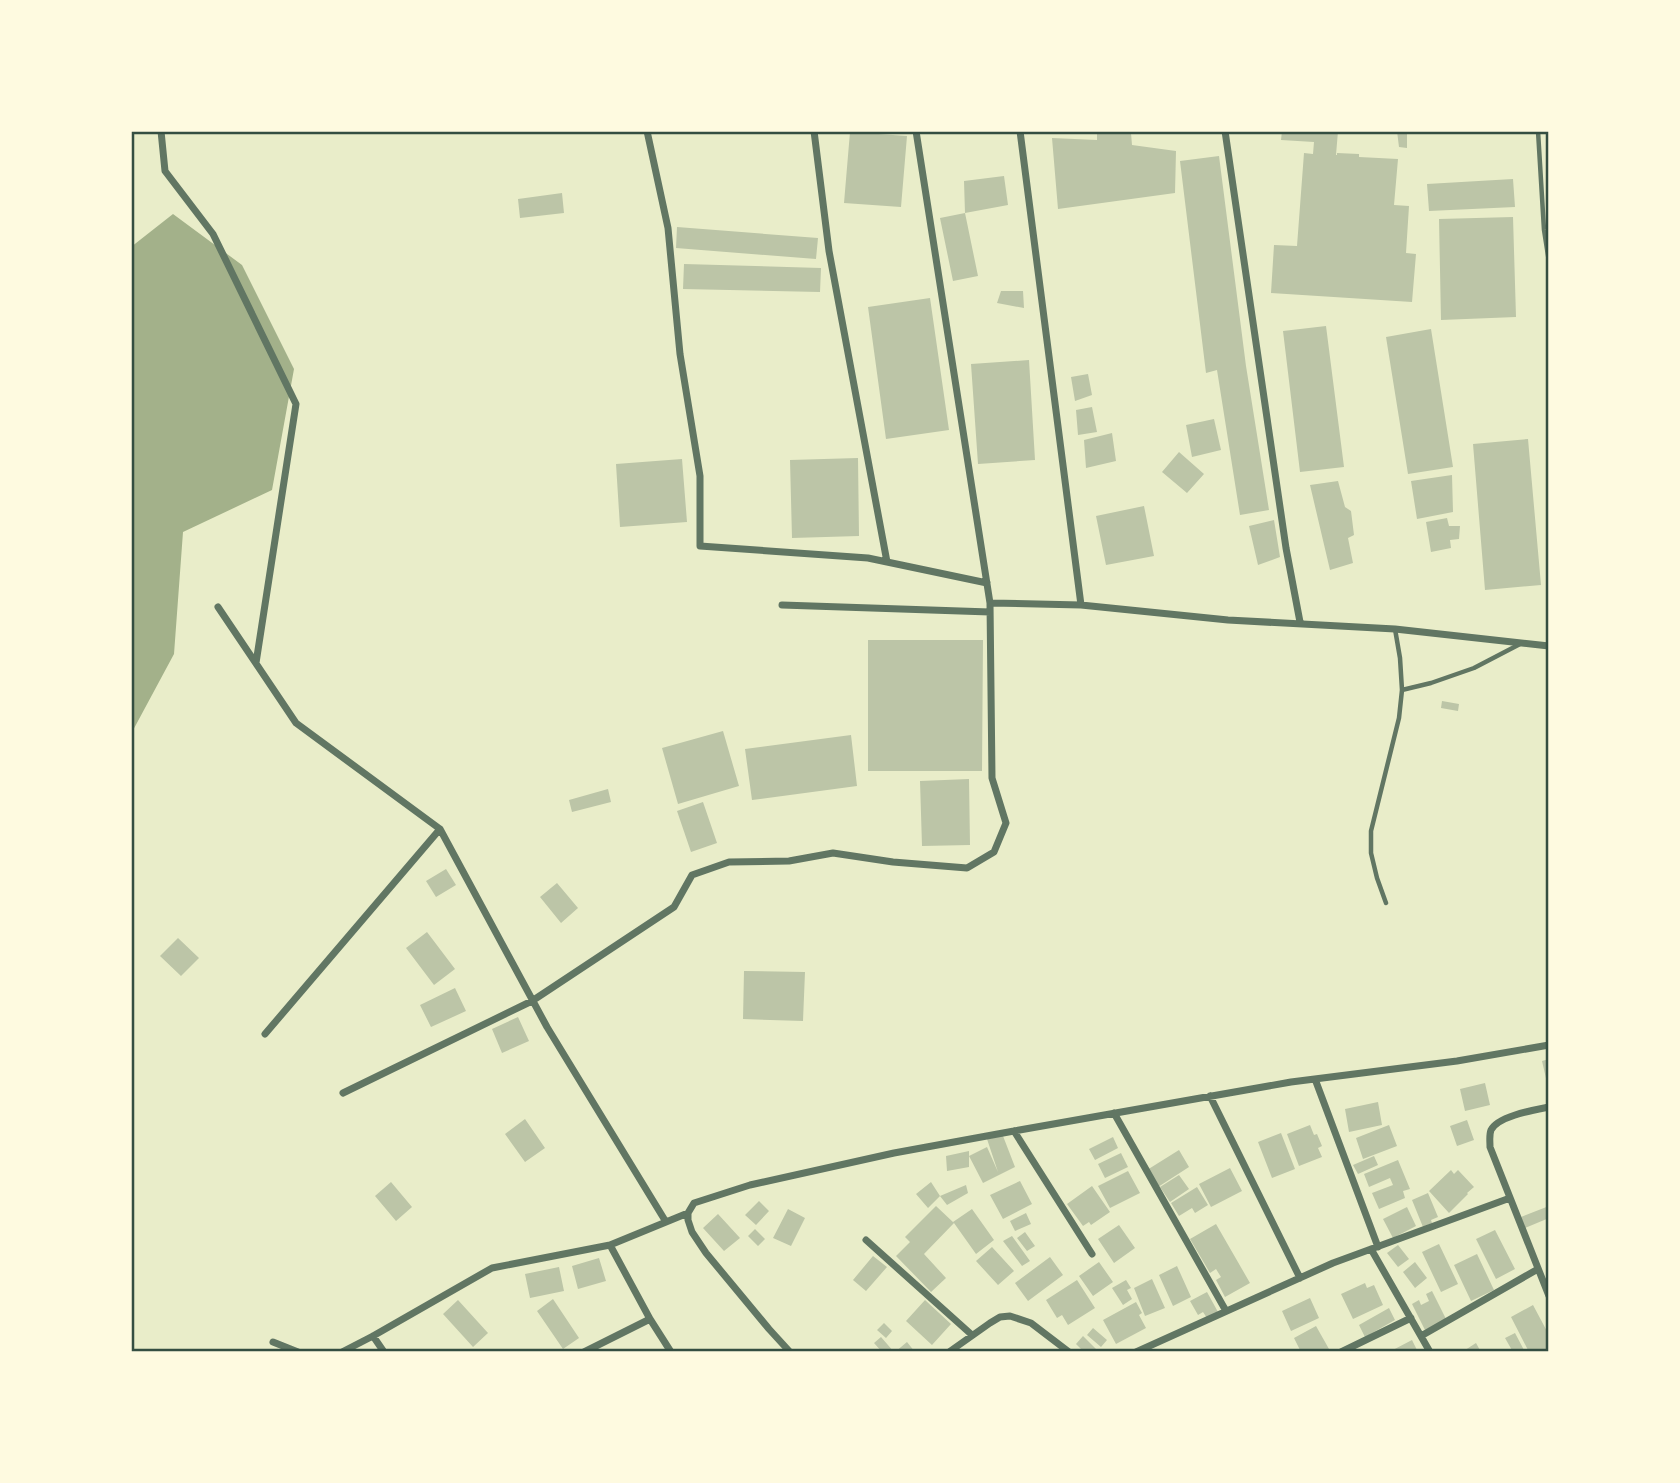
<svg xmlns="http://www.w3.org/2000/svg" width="1680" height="1483" font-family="'DejaVu Sans',sans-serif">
	<rect width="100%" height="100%" fill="#e9edc9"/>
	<path fill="#a3b18a" d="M173,214L242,265L294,369L272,490L183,532L174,654L131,734V247Z"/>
	<path fill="#bcc5a7" d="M1097,131L1131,133L1132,145L1176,151L1175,193L1058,209L1052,138L1097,140Z
		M1282,131H1338L1336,155H1337V153L1359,154V157L1398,159L1394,205L1409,206L1406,253L1416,254L1412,302L1271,293L1274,245L1297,246L1304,153L1313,154L1314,142L1281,140Z
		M1397,131H1407V148L1399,147Z
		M850,132L907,136L901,207L844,203Z
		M1219,156L1246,366L1269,510L1240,515L1217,370L1206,373L1180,161Z
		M1004,176L1008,205L965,213L978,276L953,281L940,218L965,213L964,181Z
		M1513,179L1515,207L1429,211L1427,184Z
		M562,193L564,213L520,218L518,199Z
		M1513,217L1516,317L1441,320L1439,219Z
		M677,227L818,238L816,259L676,248Z
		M684,264L821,268L820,292L683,289Z
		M1001,291H1023L1024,308L997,303Z
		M930,298L949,430L886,439L868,307Z
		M1326,326L1344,467L1300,472L1283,331Z
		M1431,329L1453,467L1408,474L1386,337Z
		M1029,360L1035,460L978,464L971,364Z
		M1088,374L1092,395L1075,401L1071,377Z
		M1092,407L1097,432L1078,435L1076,410Z
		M1214,419L1221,450L1192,457L1186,425Z
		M1112,433L1116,461L1086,468L1084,440Z
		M1528,439L1541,585L1485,590L1473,444Z
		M1179,452L1204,474L1187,493L1162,472Z
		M858,458L859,536L792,538L790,460Z
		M682,459L687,522L620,527L616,464Z
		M1452,475L1453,512L1417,519L1411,481Z
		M1338,481L1345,507L1351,511L1354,535L1348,538L1353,563L1330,570L1310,485Z
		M1144,506L1154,556L1106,565L1096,516Z
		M1447,518L1449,526H1460L1459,539L1450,540L1451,548L1431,552L1426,522Z
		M1274,520L1280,557L1258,565L1249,526Z
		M868,640H983L982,771H868Z
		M1442,701L1459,704L1458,711L1441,708Z
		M723,731L739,786L678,804L662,748Z
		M851,735L857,786L752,800L745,749Z
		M969,779L970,845L922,846L920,781Z
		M608,789L611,802L572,812L569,800Z
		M703,802L717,843L691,852L677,811Z
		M446,869L456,885L436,897L426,881Z
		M557,883L578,908L561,923L540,897Z
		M427,932L455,969L434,985L406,948Z
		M178,938L199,958L181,976L160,956Z
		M744,971L805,972L803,1021L743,1019Z
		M455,988L466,1011L431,1027L420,1005Z
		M518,1017L529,1041L502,1053L492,1029Z
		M1549,1059V1087H1548L1542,1061Z
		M1485,1083L1490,1105L1465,1111L1460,1089Z
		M1378,1102L1382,1125L1349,1132L1345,1109Z
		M525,1119L545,1148L525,1162L505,1134Z
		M1467,1120L1474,1140L1457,1146L1450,1126Z
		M1310,1125L1314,1135L1317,1134L1322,1146L1318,1148L1322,1157L1299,1166L1287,1134Z
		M1389,1125L1397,1146L1363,1159L1356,1138Z
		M1281,1133L1295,1169L1272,1178L1258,1142Z
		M1003,1136L1015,1167L983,1183L969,1156L987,1147L998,1172L987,1139Z
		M1113,1137L1118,1148L1095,1160L1089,1149Z
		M1179,1150L1189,1167L1158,1187L1147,1170Z
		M969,1151V1167L947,1171L946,1156Z
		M1121,1153L1128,1167L1105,1178L1098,1164Z
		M1374,1156L1378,1165L1358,1174L1353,1165Z
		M1398,1160L1410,1189L1403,1191L1405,1198L1379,1209L1372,1193L1393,1185L1390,1178L1369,1187L1364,1174Z
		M1230,1168L1242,1191L1211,1207L1199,1184Z
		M1451,1170L1454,1174L1458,1170L1474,1187L1467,1193L1468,1194L1449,1213L1429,1191Z
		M1128,1171L1140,1193L1110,1208L1098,1186Z
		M1179,1175L1189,1189L1170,1202L1160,1187Z
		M1020,1181L1032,1204L1003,1219L990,1195Z
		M391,1182L412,1207L396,1221L375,1196Z
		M931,1182L940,1196L928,1208L916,1194Z
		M966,1185L968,1193L947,1205L940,1196Z
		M1092,1186L1110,1212L1091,1225L1089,1222L1083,1226L1067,1204Z
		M1197,1187L1208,1205L1195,1213L1192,1208L1179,1216L1171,1203Z
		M1428,1193L1438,1217L1431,1220L1432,1223L1423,1227L1412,1200Z
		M759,1201L769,1211L756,1225L745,1215Z
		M936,1206L954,1223L953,1222L972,1209L994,1240L976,1254L954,1223L924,1254L946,1278L931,1292L896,1256L910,1242L905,1237Z
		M1549,1206V1218L1525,1228L1521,1217Z
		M1407,1207L1416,1226L1393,1238L1383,1219Z
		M788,1209L805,1218L791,1246L773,1238Z
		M1026,1213L1031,1224L1015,1231L1010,1221Z
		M718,1214L740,1238L724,1251L703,1228Z
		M1216,1224L1250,1283L1225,1297L1216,1280L1221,1277L1216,1269L1210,1273L1190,1239Z
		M1119,1225L1135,1248L1114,1263L1098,1239Z
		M755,1229L765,1239L758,1246L748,1236Z
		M1495,1230L1515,1269L1496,1279L1476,1239Z
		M1025,1232L1035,1246L1027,1251L1017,1238Z
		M1012,1236L1030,1261L1022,1266L1003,1241Z
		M1439,1244L1458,1284L1441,1292L1422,1252Z
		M1398,1245L1409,1259L1398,1267L1387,1253Z
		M992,1247L1014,1271L998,1285L976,1261Z
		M1477,1254L1494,1290L1471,1301L1454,1265Z
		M873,1256L887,1267L866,1291L853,1280Z
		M1050,1257L1063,1275L1028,1301L1015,1283Z
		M599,1258L606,1281L578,1289L572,1266Z
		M1099,1262L1113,1282L1093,1296L1079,1276Z
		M1415,1262L1427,1278L1415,1288L1403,1272Z
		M1177,1266L1191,1297L1173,1306L1159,1275Z
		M559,1267L564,1291L530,1298L525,1274Z
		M1152,1279L1165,1308L1145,1316L1134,1288Z
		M1077,1280L1095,1308L1068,1325L1062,1315L1057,1318L1046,1300Z
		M1126,1280L1131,1288L1127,1290L1132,1299L1123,1305L1112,1288Z
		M1365,1283L1367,1288L1374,1285L1383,1305L1353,1319L1341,1294Z
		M1432,1291L1446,1319L1425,1330L1412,1304L1419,1300L1421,1305L1429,1301L1426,1294Z
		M1207,1292L1218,1312L1207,1318L1203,1312L1198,1315L1190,1301Z
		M1310,1298L1319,1318L1291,1331L1282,1311Z
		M553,1299L579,1338L563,1349L537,1311Z
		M458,1300L488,1333L473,1347L443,1314Z
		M925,1300L951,1324L932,1345L906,1321Z
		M1136,1302L1142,1313L1139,1315L1146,1328L1116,1344L1103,1320Z
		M1533,1305L1549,1335V1352H1529L1511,1317Z
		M1389,1308L1395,1320L1365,1337L1359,1325Z
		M884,1323L892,1331L886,1338L877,1330Z
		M1316,1326L1329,1349L1325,1352H1301L1294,1338Z
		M1093,1328L1107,1340L1101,1347L1087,1335Z
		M1515,1333L1525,1352H1513L1505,1338Z
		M1083,1336L1099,1352H1084L1076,1344Z
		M881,1337L894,1352H882L874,1343Z
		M1412,1340L1418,1352H1389Z
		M907,1342L915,1352H895Z
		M1476,1343L1481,1352H1462Z"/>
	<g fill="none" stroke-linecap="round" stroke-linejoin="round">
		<path stroke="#617663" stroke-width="4.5" d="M1538,131L1544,230L1549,262
			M1402,690L1431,683L1474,668L1522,643
			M1386,903L1377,878L1371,853V831L1399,718L1402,690L1400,658L1395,629"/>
		<path stroke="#617663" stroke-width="7" d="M161,131L165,171L213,234L296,404L256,663
			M647,131L668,228L680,354L700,476V546L868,558L987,583
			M814,131L829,251L887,562
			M1020,131L1081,605
			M1225,131L1286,548L1300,622
			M990,603L1081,605L1228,620L1395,629L1549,646
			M782,605L990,612
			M218,607L296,723L440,829
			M265,1034L440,829L547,1027L666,1222
			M1315,1079L1378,1247
			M343,1093L532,1001L674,907L692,875L729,862L789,861L833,853L893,862L967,868L994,852L1006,823L992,778L990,603L916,131
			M1210,1096L1300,1278
			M1549,1107C1534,1110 1498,1116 1491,1130C1489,1135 1490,1141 1490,1147L1549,1296
			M1114,1113L1226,1311
			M1014,1131L1092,1254
			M866,1240L972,1335
			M610,1245L650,1319L671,1352
			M1371,1249L1430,1352
			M373,1336L384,1352
			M1421,1336L1538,1269
			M273,1342L298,1352
			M342,1352L373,1336L492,1268L610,1245L688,1213
			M584,1352L650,1319
			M790,1352L769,1329L706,1253L692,1232L688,1220V1213L694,1203L750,1185L894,1153L1014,1131L1291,1082L1457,1061L1549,1045
			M949,1352L990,1323L1000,1317L1010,1316L1031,1323L1069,1352
			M1136,1352L1333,1263L1510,1198
			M1341,1352L1411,1318"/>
	</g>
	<rect width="1680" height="1483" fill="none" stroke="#fefae0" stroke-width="266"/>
	<rect x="133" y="133" width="1414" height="1217" fill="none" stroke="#344e41" stroke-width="2.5"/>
</svg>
